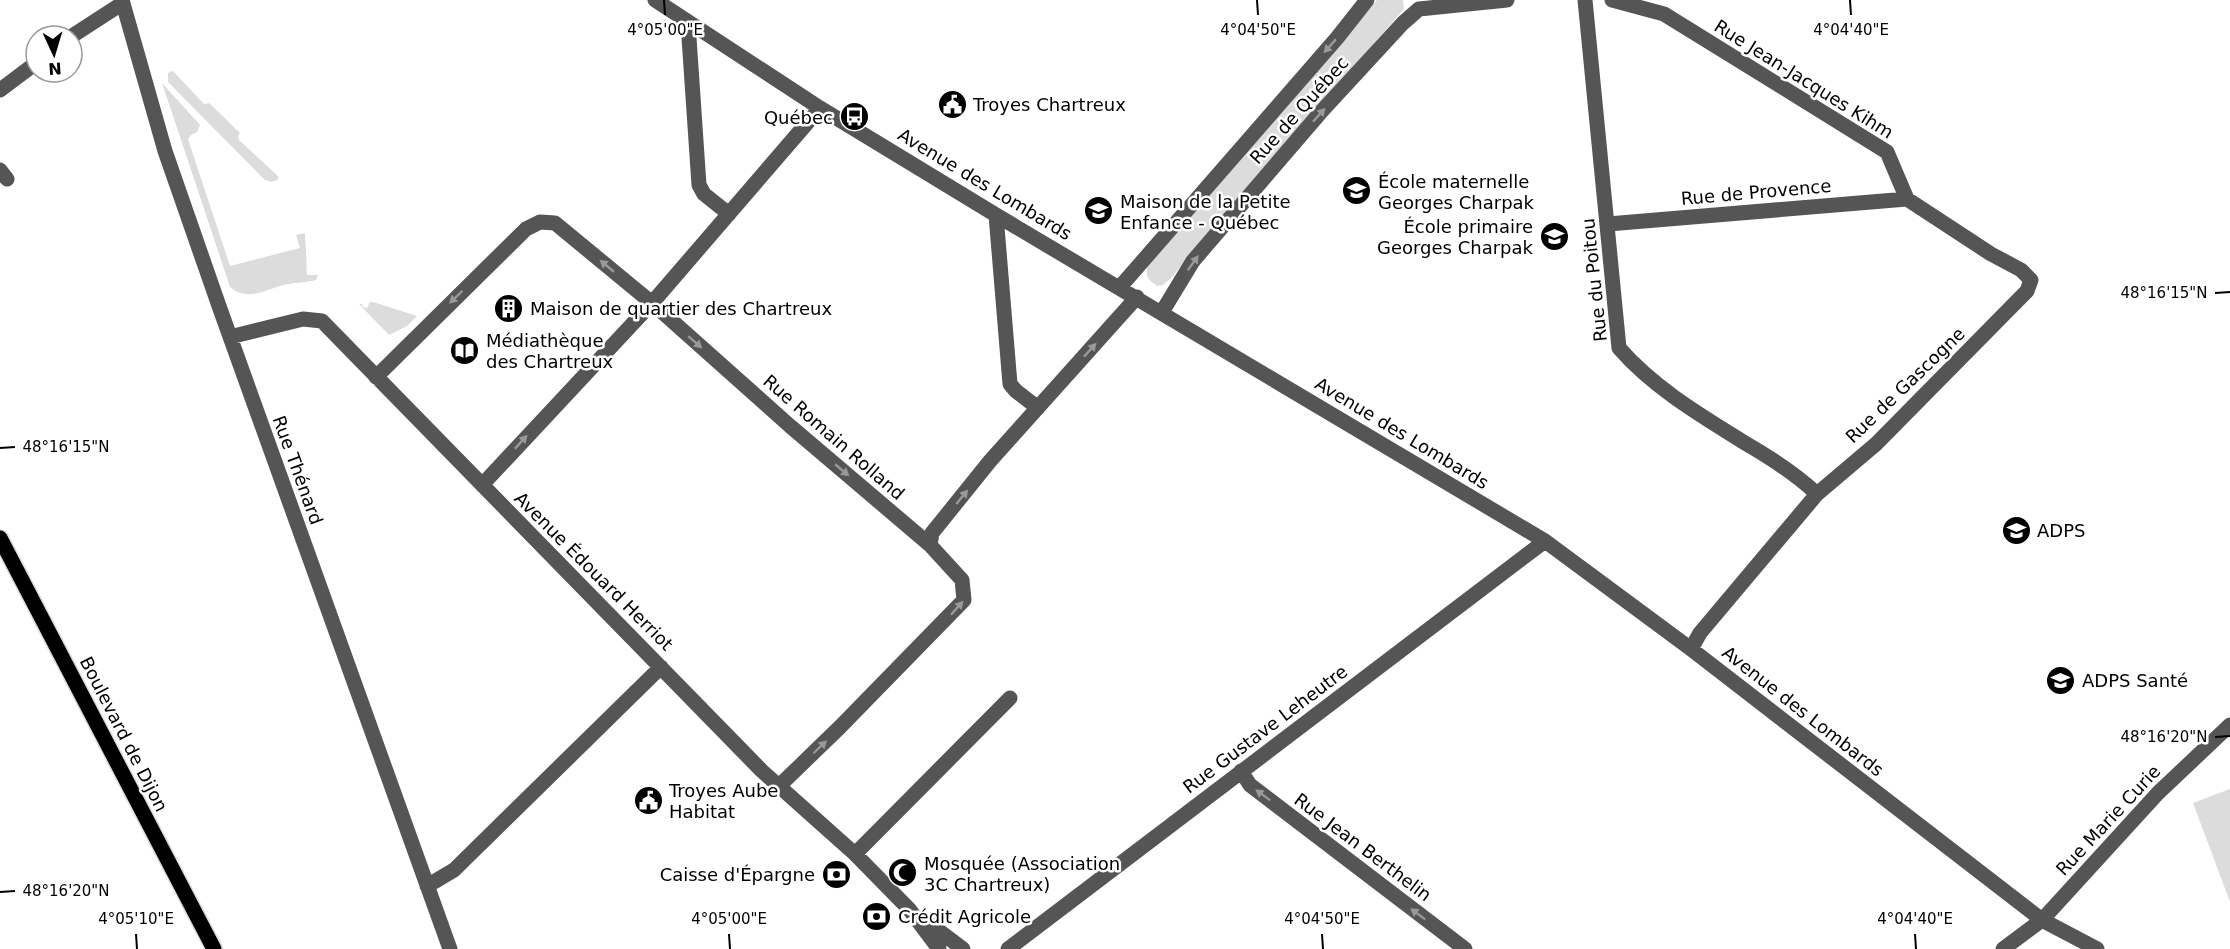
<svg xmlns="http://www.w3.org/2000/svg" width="2230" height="949" font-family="'DejaVu Sans',sans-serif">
	<rect width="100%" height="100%" fill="#fff"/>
	<path fill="#dcdcdc" d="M1377,0H1403L1404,9L1170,279L1163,285L1157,286C1148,280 1146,277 1147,267Z
		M173,71L204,104L209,103L240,133L238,136L239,140L279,177L277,180L272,182L265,180L168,82V73Z
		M162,83L200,125L197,132L191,135L188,139L230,266L300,248L296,235L305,233L307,275H318L316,280C306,283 297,282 288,284C267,288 249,303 230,287Z
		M370,302H373L417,316L407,326L389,335L359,304H362L363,307L367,308Z
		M2230,789V902L2193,803Z"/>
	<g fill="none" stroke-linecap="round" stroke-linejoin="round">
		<defs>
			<path id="major" d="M0,538L214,949"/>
		</defs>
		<use href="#major" stroke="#dbdbdb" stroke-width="18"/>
		<path stroke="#555" stroke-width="15" d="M122,0L165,151L219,306L450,949
			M655,0L820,108L996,215L1545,541L1691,649L2042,920L2097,949
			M1585,0L1619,348C1654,388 1700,415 1745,443C1771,458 1795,473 1817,494
			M1612,0L1664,14L1887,152L1907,199L1991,254L2021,270L2031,280L2027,291L1876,444L1817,494L1700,633L1691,649
			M688,23L699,185L704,194L729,214
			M72,36L123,3
			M0,90L36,63
			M0,170L7,179
			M996,215L1010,384L1016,391L1038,408
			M1608,224L1907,199
			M1120,287L1337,38L1367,0
			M1162,312L1193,261L1320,113L1403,23L1419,9L1507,0
			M230,337L303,319L322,321L762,771L855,854L909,909L939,949
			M376,377L526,229L540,222L555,223L652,303L790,426L930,545L962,580L964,600L840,727L778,787
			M482,485L652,303L820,108
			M930,545L932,533L990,461L1137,297
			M1241,771L1250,785L1465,949
			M855,854L1010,698
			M427,886L454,870L661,667
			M922,918L963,949
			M1008,949L1545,541
			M2003,949L2042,920L2158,793L2230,725"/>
		<use href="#major" stroke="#000" stroke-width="15"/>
	</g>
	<defs><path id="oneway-solid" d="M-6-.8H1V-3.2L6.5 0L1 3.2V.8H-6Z" transform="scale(1.5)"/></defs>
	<g fill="#999">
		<use href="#oneway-solid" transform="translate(1330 46) rotate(131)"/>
		<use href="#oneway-solid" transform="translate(1319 115) rotate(-48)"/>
		<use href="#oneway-solid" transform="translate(1193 263) rotate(-54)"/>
		<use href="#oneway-solid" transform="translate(607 266) rotate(-140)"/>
		<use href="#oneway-solid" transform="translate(456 297) rotate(136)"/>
		<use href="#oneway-solid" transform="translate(695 342) rotate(41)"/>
		<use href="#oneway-solid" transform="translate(1090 350) rotate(-48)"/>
		<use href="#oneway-solid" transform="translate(521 442) rotate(-48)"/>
		<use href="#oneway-solid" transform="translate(842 470) rotate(40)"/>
		<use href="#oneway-solid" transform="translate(962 497) rotate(-51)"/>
		<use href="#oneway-solid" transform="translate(957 608) rotate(-48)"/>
		<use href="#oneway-solid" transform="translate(820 747) rotate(-44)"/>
		<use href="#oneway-solid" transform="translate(1263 795) rotate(-143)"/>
		<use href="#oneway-solid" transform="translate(1418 914) rotate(-143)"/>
	</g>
	<path fill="none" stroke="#000" stroke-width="2" d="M664,0L665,15M1257,0L1258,15M1850,0L1851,15M2215,293L2230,292M0,448L15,447M2215,737L2230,736M0,892L15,891M136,934L137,949M729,934L730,949M1322,934L1323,949M1915,934L1916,949"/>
	<defs>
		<symbol id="civic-disc" viewBox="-11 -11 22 22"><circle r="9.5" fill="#000" stroke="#fff"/><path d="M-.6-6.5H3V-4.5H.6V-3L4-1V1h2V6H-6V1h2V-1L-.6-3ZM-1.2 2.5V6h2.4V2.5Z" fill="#fff"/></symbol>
		<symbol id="bus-disc" viewBox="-11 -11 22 22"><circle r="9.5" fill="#000" stroke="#fff"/><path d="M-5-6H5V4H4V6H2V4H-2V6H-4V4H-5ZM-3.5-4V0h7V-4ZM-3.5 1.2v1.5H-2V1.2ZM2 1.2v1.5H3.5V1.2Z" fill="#fff"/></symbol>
		<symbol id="school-disc" viewBox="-11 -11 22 22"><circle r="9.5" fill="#000" stroke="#fff"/><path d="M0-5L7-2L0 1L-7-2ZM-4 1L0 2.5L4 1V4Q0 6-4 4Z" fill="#fff"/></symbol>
		<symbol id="building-disc" viewBox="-11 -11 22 22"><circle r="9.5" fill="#000" stroke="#fff"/><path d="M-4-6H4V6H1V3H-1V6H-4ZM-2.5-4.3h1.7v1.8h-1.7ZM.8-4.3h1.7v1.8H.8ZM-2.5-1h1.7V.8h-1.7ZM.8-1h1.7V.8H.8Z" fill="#fff"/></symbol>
		<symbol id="library-disc" viewBox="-11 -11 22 22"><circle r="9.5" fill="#000" stroke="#fff"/><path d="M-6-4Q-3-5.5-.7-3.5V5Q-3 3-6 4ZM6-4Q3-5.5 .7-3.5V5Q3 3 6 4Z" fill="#fff"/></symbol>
		<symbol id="university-disc" viewBox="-11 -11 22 22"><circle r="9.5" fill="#000" stroke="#fff"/><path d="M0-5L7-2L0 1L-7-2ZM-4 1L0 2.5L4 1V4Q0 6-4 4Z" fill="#fff"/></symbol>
		<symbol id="mosque-disc" viewBox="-11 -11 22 22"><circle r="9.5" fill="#000" stroke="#fff"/><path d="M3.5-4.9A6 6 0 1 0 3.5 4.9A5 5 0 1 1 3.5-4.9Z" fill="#fff"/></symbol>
		<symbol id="bank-disc" viewBox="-11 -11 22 22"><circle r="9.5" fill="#000" stroke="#fff"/><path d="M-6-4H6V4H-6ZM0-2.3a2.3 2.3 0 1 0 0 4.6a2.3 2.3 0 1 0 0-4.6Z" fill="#fff"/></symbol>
	</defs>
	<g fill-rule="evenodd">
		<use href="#civic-disc" x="936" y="88" width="33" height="33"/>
		<use href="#bus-disc" x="838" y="100" width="33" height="33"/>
		<use href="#school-disc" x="1340" y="174" width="33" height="33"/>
		<use href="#school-disc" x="1082" y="194" width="33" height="33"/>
		<use href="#school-disc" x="1538" y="220" width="33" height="33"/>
		<use href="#building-disc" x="492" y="292" width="33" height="33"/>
		<use href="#library-disc" x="448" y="334" width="33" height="33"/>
		<use href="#university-disc" x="2000" y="514" width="33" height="33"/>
		<use href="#university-disc" x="2044" y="664" width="33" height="33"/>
		<use href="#civic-disc" x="632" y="784" width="33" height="33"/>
		<use href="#mosque-disc" x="886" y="856" width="33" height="33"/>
		<use href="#bank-disc" x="820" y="858" width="33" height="33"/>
		<use href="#bank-disc" x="860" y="900" width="33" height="33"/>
	</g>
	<g text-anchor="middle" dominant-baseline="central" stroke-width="5" stroke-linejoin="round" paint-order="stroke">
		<g font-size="18" fill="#000" stroke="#fff">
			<text transform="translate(1804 79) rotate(32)">Rue Jean-Jacques Kihm</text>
			<text transform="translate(1299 110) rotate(-48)">Rue de Québec</text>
			<text transform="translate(985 184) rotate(31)">Avenue des Lombards</text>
			<text transform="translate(1756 192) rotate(-5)">Rue de Provence</text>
			<text transform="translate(1594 280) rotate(-96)">Rue du Poitou</text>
			<text transform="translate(1905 385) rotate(-44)">Rue de Gascogne</text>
			<text transform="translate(1402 433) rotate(31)">Avenue des Lombards</text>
			<text transform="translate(834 437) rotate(41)">Rue Romain Rolland</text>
			<text transform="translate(298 470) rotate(70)">Rue Thénard</text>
			<text transform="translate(594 571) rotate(45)">Avenue Édouard Herriot</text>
			<text transform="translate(1803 711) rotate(38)">Avenue des Lombards</text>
			<text transform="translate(1265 729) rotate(-37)">Rue Gustave Leheutre</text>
			<text transform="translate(124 734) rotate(63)">Boulevard de Dijon</text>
			<text transform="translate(2108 820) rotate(-47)">Rue Marie Curie</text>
			<text transform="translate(1363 847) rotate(37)">Rue Jean Berthelin</text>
		</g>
		<g font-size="18" fill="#000" stroke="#fff" text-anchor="start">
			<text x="973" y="104">Troyes Chartreux</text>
			<text x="833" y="117" text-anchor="end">Québec</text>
			<text x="1378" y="181">École maternelle<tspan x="1378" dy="21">Georges Charpak</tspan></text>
			<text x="1120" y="201">Maison de la Petite<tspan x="1120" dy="21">Enfance - Québec</tspan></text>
			<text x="1533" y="226" text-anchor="end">École primaire<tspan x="1533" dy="21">Georges Charpak</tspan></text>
			<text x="530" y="308">Maison de quartier des Chartreux</text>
			<text x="486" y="340">Médiathèque<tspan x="486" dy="21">des Chartreux</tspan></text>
			<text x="2037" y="530">ADPS</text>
			<text x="2082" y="680">ADPS Santé</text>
			<text x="669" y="790">Troyes Aube<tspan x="669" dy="21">Habitat</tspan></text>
			<text x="924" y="863">Mosquée (Association<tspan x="924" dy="21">3C Chartreux)</tspan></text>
			<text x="815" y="874" text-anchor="end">Caisse d'Épargne</text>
			<text x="898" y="916">Crédit Agricole</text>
		</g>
	</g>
	<g font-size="15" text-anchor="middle" fill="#000" stroke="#fff" stroke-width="5" stroke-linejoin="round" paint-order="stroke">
		<text x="665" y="35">4°05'00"E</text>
		<text x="1258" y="35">4°04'50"E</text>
		<text x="1851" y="35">4°04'40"E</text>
		<text x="2164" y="298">48°16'15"N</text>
		<text x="66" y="452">48°16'15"N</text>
		<text x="2164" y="742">48°16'20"N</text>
		<text x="66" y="896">48°16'20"N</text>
		<text x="136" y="924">4°05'10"E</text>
		<text x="729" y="924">4°05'00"E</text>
		<text x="1322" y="924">4°04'50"E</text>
		<text x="1915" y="924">4°04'40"E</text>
	</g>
	<g transform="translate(54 54) rotate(176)"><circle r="28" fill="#ffffff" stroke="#999999" stroke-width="1.5"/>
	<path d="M0-4.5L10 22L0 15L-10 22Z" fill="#000000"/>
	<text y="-9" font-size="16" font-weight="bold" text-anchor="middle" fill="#000000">N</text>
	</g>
</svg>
